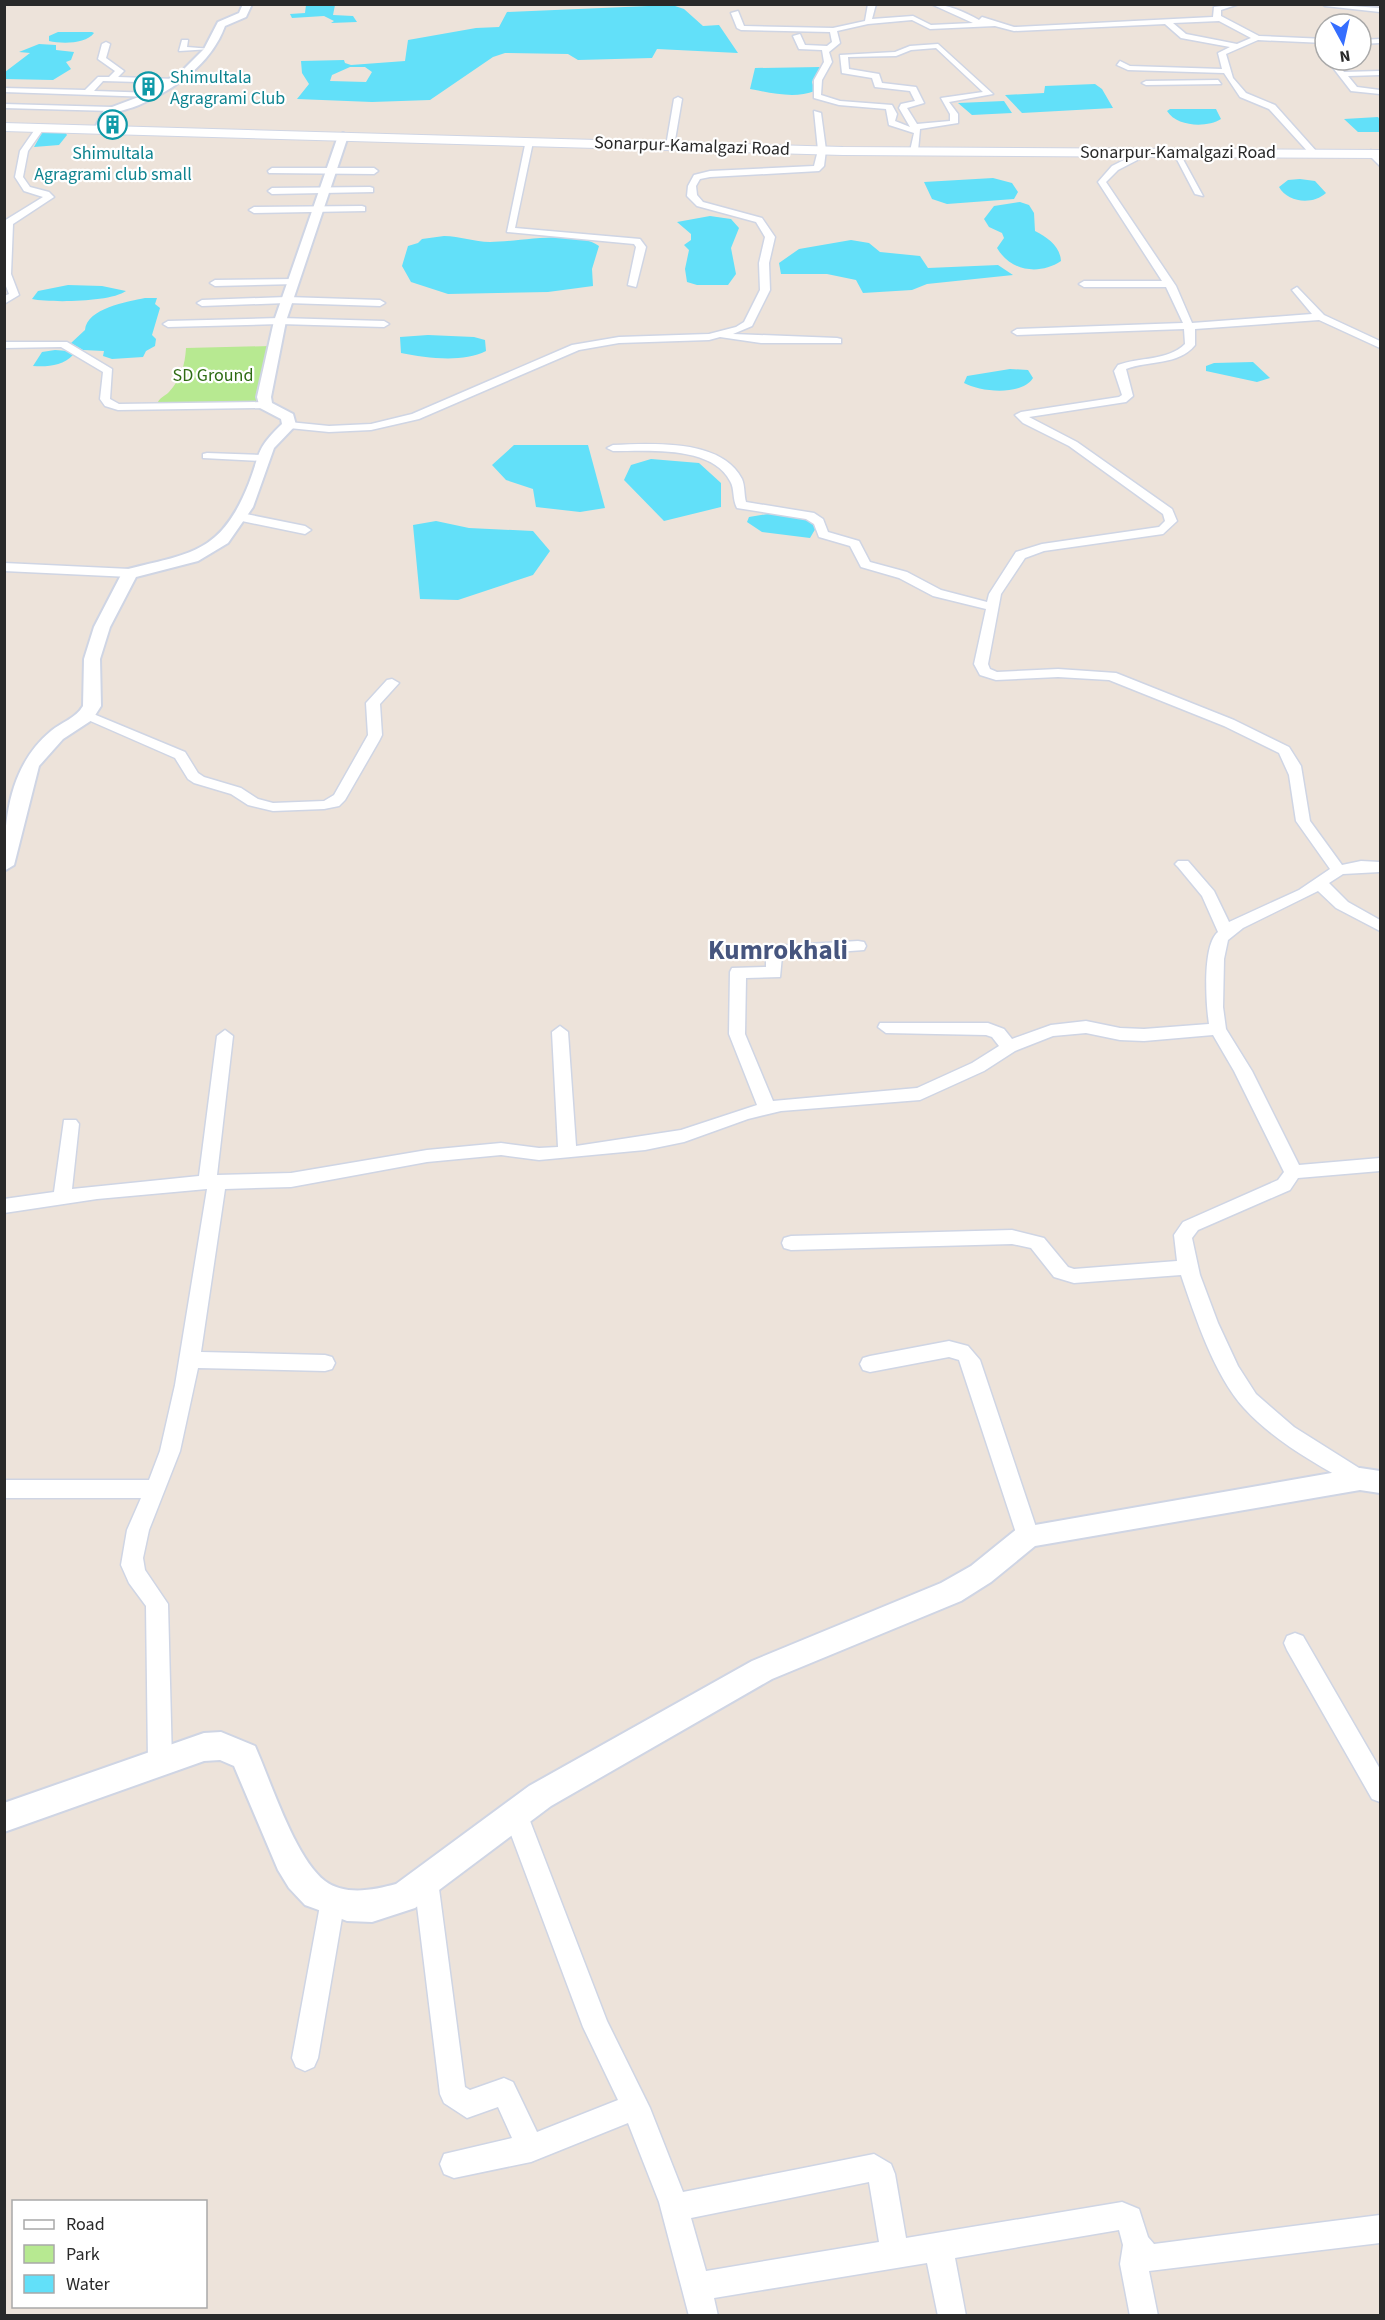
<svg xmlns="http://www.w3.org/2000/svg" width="1385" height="2320" font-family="'Source Sans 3',sans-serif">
	<rect width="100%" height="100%" fill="#ede3da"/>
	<path fill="#b7e991" d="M270,346L259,404L157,405C159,397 164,397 169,392C181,379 185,365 186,348Z"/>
	<path fill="#62e0f9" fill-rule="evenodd" d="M306,5H335L333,15L353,16L357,22L331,23L334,21L324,16L292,18L290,14L305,13Z
		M672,5L684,9L703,26L719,25L738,53L657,49L652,58L578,60L568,54L505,53L493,57L430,100L372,102L297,99L309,84L302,73L301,61L344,60L345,63L351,65L405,61L408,40L476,28L499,27L507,12ZM350,67H365L372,72L366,82L330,81L332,75Z
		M58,32H92L94,33C86,44 62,44 49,41V36Z
		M39,44L56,45V50L74,52L71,60L66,62L71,69L53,80L5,79V72L30,53L19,52Z
		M820,67L812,82L815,91C794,99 772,93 750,89L755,68Z
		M1095,84L1102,89L1113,108L1022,113L1005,95L1044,93L1045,86Z
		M1004,101L1012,113L972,115L958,103Z
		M1170,109H1216L1221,119C1207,128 1177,127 1167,111Z
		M1378,117L1380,120V132H1358L1344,119Z
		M43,131L65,132L67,135L59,145L34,147Z
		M993,178L1012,183L1018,192L1014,199L947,204L932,199L924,182Z
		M1300,179L1315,181L1326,193C1313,205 1288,203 1279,187L1288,180Z
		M1020,202L1029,205L1034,213L1035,231C1048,238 1060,246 1061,261C1040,275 1011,272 997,248L1004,238L1002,233L989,227L984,219L994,206Z
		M710,216L731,219L739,228L731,248L736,274L728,285H697L687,282L685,269L689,250L684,245L691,240V234L677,222Z
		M444,236C460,236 474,242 490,242C519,242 576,229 599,246L592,269L593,286L548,292L448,294L411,282L402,266L408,246L418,243L422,239Z
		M851,240L869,243L880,252L920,256L928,268L998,265L1013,275L927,284L912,290L863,293L856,280L827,274H781L779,263L799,249Z
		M68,285L102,286L126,291C111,302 51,303 32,299L38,291Z
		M145,298H157L155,304L160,308L152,335L156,339L155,346L146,351L143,357L112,359L103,356L104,351L83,350L71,343L85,330C87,308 127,302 145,298Z
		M428,335L474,337L485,340L486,351C462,363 427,358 401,353L400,337Z
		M55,350L68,351L73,355C63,366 47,367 33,366L42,352Z
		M1253,362L1270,378L1257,382L1206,371V366L1214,363Z
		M1010,369L1028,370L1033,378C1022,396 980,392 964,383L967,376Z
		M514,445H588L605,508L580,512L536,507L533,489L506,480L492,465Z
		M651,459L699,463L721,483V507L664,521L624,480L631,465Z
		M774,513L820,521L810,538L762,532L747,522L749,517Z
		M436,521L469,528L533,531L550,551L533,575L458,600L420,599L413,525Z"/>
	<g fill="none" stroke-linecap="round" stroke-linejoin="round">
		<defs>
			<path id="minor" d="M868,4H876L872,19L913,16L931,25L973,23L931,4C947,4 965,12 979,20L982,17L1014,27L1213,17L1214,7L1239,4L1221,10V16L1259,36L1325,39V43L1258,40L1226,54L1233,78L1246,93L1275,105L1317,152L1310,154L1269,109L1240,97L1224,73L1128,70L1117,65L1120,61L1130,66L1222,69L1218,53L1230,47L1181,38L1165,24L1014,31L995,26L930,29L912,20L868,24L837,31L840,43L829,52L832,62L822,80L821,95L840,101L892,105L897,114L895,121L910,127L899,108L901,104L915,101L910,91L875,87L872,78L842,73L840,55L895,52L910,46L938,44L993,94L949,102L958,114V123L920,129L918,151L914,154L910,151L914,133L889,125L886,109L839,105L814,98V80L824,62L822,50L799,49L793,36L800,34L805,45L827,46L832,42L830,32L741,30L737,28L731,13L738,11L744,26L833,28L865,21ZM1219,21L1251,38L1237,44L1186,34L1173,23ZM936,48L983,92L941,98L950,114V121L917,124L907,108L924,103L916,87L882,83L879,74L849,69L848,57L896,56L911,50Z
				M1322,4L1380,8V12L1325,6Z
				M1380,39V43L1361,44V40Z
				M182,40H188L187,47L211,49L179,51Z
				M106,42L110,44L106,58L124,71L118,77L176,79L180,81L176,83L103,81L94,91L155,93L152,97L4,92V88L85,90L98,77H109L115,71L98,59L102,44Z
				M1327,60H1335L1344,72L1380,71V75L1348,76L1357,87L1380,90V94L1351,91Z
				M1218,80L1221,84L1146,85L1142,83L1146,81Z
				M678,97L682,99L674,146L670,149L666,146L674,99Z
				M4,104L112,107L116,109L112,111L4,108Z
				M814,111L821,113L826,150L824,166L819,171L710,177L700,179L696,186L697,195L703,202L762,218L775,237L769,263L770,290L752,326L733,334L837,338L841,339V343H761L720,337L709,340L619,343L579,350L419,419L371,430L329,432L289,428L283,425L289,422L329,426L371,424L412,414L572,345L619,337L709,334L736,327L744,322L760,290L759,263L765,237L756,222L697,206L687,196L688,186L694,175L710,171L814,166L818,150Z
				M38,125L45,127L28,151L23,177L30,187L49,192L54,197L13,224L11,274L19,295L4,304V296L9,294L4,281V221L43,197L24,191L15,177L20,151Z
				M526,140L533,142L515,228L640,239L646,247L636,287L628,285L636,247L634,244L507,232Z
				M1146,149L1149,154L1118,170L1106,182L1176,286L1192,323L1312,314L1292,290L1297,287L1324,315L1380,341V348L1319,320L1195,329V345C1178,366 1149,360 1126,369L1133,396L1126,402L1029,417L1077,442L1172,509L1177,521L1163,534L1044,551L1025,558L1001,594L988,664L990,669L997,672L1058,669L1116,673L1234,720L1289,747L1301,766L1310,821L1342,865L1361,861L1380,862V872L1343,874L1329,883L1348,902L1380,920V931L1336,908L1318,891L1243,928L1228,940L1224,959L1223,1007L1226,1029L1252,1071L1299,1165L1380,1158V1171L1298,1178L1290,1190L1198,1230L1192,1238L1200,1275L1218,1323L1238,1366L1256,1394L1294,1427L1367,1473L1370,1479L1367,1485L1360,1488L1353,1485C1315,1463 1274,1441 1244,1408C1214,1375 1195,1316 1181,1275L1074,1283L1054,1277L1031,1248L1012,1244L791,1250L784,1248L782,1243L784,1238L791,1236L1012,1230L1044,1238L1068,1267L1074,1269L1177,1261L1174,1235L1183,1222L1278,1180L1284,1172L1234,1071L1213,1035L1144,1041L1120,1040L1086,1033L1053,1036L1015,1051L984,1071L920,1100L781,1111L748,1119L684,1142L645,1150L539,1160L501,1155L427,1162L291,1187L225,1189L201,1352L325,1355L332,1357L335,1363L332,1369L325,1371L198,1368L180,1451L149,1530L143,1558L145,1570L168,1604L172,1762L168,1770L160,1773L152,1770L148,1762L146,1606L129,1583L121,1565L127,1530L141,1498H4V1480H149L160,1451L175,1385L207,1189L97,1199L4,1213V1199L54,1192L64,1120H76L79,1124L72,1189L199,1176L217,1036L225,1030L233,1036L217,1175L291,1173L427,1150L501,1143L539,1148L558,1147L552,1032L560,1026L568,1032L576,1146L681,1130L757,1105L729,1034L730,972L732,968L766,967V951L774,946L858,941L864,942L866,946L864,950L782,956L780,977L746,978L745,1034L773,1101L917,1088L972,1063L999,1046L992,1037L986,1035L886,1033L878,1027L880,1023H988L1004,1029L1012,1039L1051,1025L1086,1021L1120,1028L1144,1029L1209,1024C1206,1004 1202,945 1218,932L1202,896L1178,867L1175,864L1178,861H1188L1214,891L1229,922L1299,890L1330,869L1296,821L1289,775L1279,753L1224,726L1109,680L1058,677L996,680L980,675L974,664L986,609L933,596L899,578L861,567L850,546L819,537L814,524L806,519L737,508C732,499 735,489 730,481C712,445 646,451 613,451L607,448L613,445C651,444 721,438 742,479C745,486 744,495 746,502L814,513L823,519L828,532L859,541L870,562L907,572L941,590L987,602L989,594L1016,552L1042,544L1159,527L1165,521L1163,514L1069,446L1023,423L1015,415L1021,412L1119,397L1122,395L1114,371L1118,365C1139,357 1168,361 1185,344L1184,329L1017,335L1012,332L1017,329L1183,323L1166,287H1084L1079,284L1084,281H1162L1098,182L1112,166Z
				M1172,150L1179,152L1203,196L1195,194Z
				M1371,150L1380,159V166L1367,153Z
				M272,168H374L378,171L374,174L269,173L268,171Z
				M370,187L373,188V192L272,194L268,191L272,188Z
				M362,206L365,207V211L254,213L249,210L254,207Z
				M294,279L297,280V284L215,286L210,283L215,280Z
				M287,297L380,300L385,303L380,306L287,303L202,306L197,303L202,300Z
				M280,318L384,321L389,324L384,327L280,324L168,327L163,324L168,321Z
				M4,342H67L112,369L110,399L119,404L265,402L270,405L265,408L118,410L105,406L100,399L103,372L61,347L4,348Z
				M207,453L263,455L269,458L263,461L203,458V454Z
				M241,513L305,526L311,530L305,534L237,520V514Z
				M4,563L130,569L136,573L130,577L4,571Z
				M392,679L399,683L380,704L382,735L379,741L345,800L339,806L324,809L273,811L248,805L231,794L194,783L188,779L175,758L79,716L81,713H91L185,752L198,773L204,777L241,788L258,799L273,803L324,801L334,795L368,735L366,703L387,680Z
				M949,1341L968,1346L980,1360L1039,1536L1036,1543L1028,1545L1020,1543L1017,1536L959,1360L949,1357L870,1372L863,1370L860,1364L863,1358L870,1356Z
				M1295,1633L1303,1636L1380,1769V1802L1372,1799L1287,1650L1284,1643L1287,1636Z
				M515,1801L524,1805L527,1813L607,2021L650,2108L683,2192L874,2154L891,2164L895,2174L906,2238L1122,2202L1139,2209L1148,2237L1154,2244L1380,2215V2243L1149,2271L1158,2316H1130L1120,2264L1123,2245L1119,2230L955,2258L966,2316H938L927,2263L714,2298L718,2316H689L659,2202L628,2123L531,2162L454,2178L444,2174L440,2164L444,2154L512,2138L498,2107L467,2118L444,2103L440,2094L414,1881L417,1872L426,1869L435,1872L438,1881L465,2087L470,2090L504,2078L513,2082L537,2132L618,2100L583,2027L503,1813L506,1805ZM869,2182L879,2242L706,2271L691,2218Z
				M333,1888L342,1891L345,1900L318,2058L314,2067L305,2071L296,2067L292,2058L321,1900L324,1891Z"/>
			<path id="tertiary" d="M243,4H252L246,17L225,26C211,64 175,89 139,105C130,109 121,110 112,114L104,130H96L95,128L104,110L144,95L183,70L204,49L218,22L239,13Z
				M343,133L348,136L286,321L271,397L272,403L293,414L296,425L274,448L253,507L228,543L198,561L136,577L110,627L100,659L101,706L92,720L63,739L39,766L14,865L4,871C4,819 9,766 51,731C62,722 76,718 83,706L84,659L94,627L122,573L124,570C191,553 221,554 249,483C261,452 255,450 282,424L281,419L260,408L257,397L274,321L338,136Z
				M1360,1468L1380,1471V1493L1360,1490L1035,1546L991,1582L961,1601L772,1679L551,1806L415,1908L372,1922L347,1921L316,1909L305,1905L289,1888L278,1870L234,1766L220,1760L204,1761L4,1832V1803L204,1733L221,1732L255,1746C271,1782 295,1858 325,1881C345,1896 374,1890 396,1884L529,1786L752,1661L941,1583L971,1566L1018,1528Z"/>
			<path id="secondary" d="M4,123L843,147L1380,150V158L843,155L4,131Z"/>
		</defs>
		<use href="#minor" stroke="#cfd5e4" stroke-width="3"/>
		<use href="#tertiary" stroke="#cfd5e4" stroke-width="4"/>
		<use href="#secondary" stroke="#cfd5e4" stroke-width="2"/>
		<use href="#minor" fill="#fff" fill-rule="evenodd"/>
		<use href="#tertiary" fill="#fff" fill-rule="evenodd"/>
		<use href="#secondary" fill="#fff" fill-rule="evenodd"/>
	</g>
	<defs>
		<symbol id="building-ring" viewBox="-11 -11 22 22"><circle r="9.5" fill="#fff" stroke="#0f9aa8" stroke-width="1.5"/><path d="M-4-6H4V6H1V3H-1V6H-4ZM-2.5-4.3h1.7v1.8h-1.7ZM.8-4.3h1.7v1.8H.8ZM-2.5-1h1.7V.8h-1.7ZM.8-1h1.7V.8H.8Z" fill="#0f9aa8"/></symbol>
	</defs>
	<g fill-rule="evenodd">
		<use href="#building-ring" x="132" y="70" width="33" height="33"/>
		<use href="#building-ring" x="96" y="108" width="33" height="33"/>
	</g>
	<g text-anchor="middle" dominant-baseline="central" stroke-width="4.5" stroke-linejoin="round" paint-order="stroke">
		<g font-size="18" fill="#0d838f" stroke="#fff" text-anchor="start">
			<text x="170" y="77">Shimultala<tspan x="170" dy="21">Agragrami Club</tspan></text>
			<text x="113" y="153" text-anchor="middle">Shimultala<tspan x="113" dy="21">Agragrami club small</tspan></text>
		</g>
		<g font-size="18" fill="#292929" stroke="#fff">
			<text transform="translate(692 146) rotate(2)">Sonarpur-Kamalgazi Road</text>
			<text x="1178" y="152">Sonarpur-Kamalgazi Road</text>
		</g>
		<g font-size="18" fill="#2e6c13" stroke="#fff">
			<text x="213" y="375">SD Ground</text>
		</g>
		<g font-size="27" font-weight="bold" fill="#46557e" stroke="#fff">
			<text x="778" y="950">Kumrokhali</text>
		</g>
	</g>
	<rect width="1385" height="2320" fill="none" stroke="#292929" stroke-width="12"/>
	<rect x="12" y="2200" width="195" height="108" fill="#ffffff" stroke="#a9a9a9" stroke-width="1.5"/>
	<rect x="24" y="2220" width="30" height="9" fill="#ffffff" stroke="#a9a9a9" stroke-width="1.5"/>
	<text x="66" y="2230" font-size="18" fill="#292929">Road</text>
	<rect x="24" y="2245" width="30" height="18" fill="#b7e991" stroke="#a9a9a9" stroke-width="1.5"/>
	<text x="66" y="2260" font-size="18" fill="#292929">Park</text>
	<rect x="24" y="2275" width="30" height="18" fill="#62e0f9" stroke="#a9a9a9" stroke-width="1.5"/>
	<text x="66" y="2290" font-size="18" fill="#292929">Water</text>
	<g transform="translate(1343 42) rotate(172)"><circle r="28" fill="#ffffff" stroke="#a9a9a9" stroke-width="1.5"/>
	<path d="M0-4.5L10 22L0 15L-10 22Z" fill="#356eff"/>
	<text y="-9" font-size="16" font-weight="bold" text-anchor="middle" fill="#292929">N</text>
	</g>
</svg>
